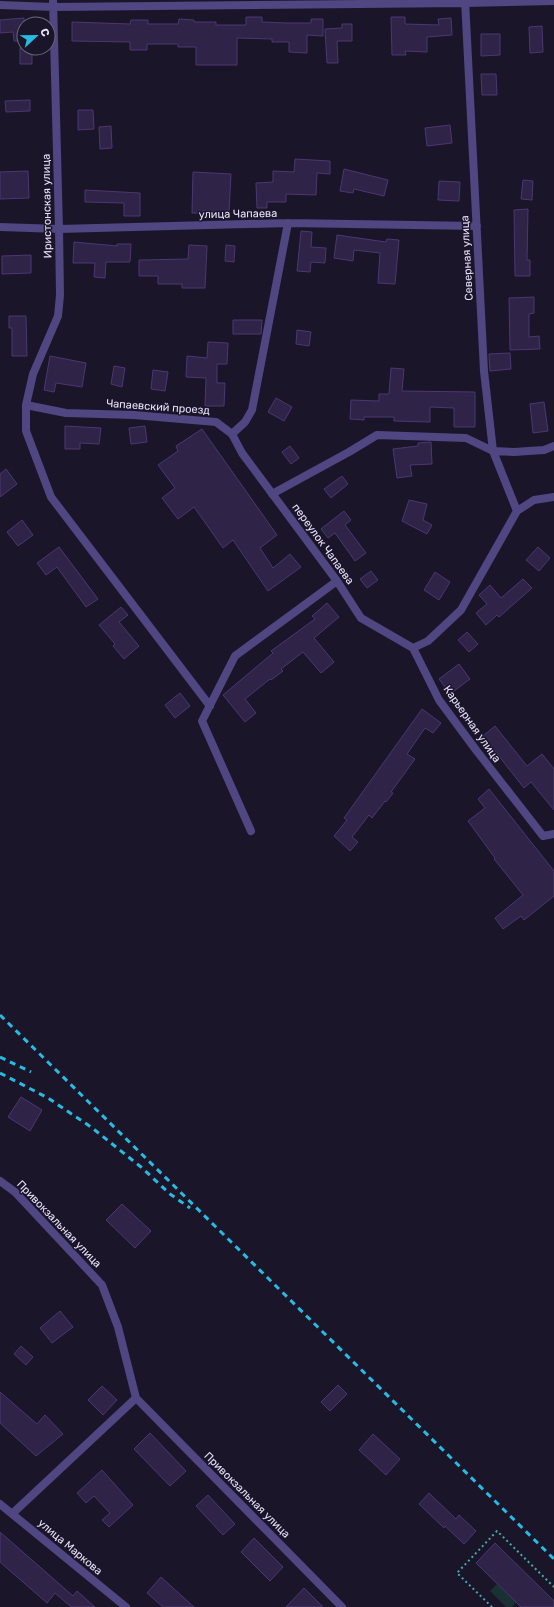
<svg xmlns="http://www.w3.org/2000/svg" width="554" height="1607" font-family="Rubik,sans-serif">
	<rect width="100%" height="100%" fill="#1b152a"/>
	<path fill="#193133" d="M497,1584L516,1602L512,1607H506L490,1591Z"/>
	<path fill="#2f2348" stroke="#493871" d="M246,17H262V22L286,23H311V19H323V36L307,35V53L289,52V42H272V39L237,38V65H196V47H178V44H147V50H130V42L72,41V22L130,24L131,20H148V24H178L179,19L194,20V22H216V25H246Z
		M391,17H405V24L439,25L438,19L451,18L452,35L427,37V52L405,51L406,55H392Z
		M24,18V41H14L13,32L0,33V20Z
		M342,24H352V41H337L338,63H327L325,29L342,28Z
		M542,26L543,52L530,53L529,27Z
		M481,34H500V55L481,56Z
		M20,48H32V64H20Z
		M481,74H496L497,95H482Z
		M30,100V111L6,112L5,101Z
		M78,110H93L94,129L78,130Z
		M450,125L452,143L427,146L425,128Z
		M111,126L112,148L100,149L99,127Z
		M295,159L330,161V174L317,173L316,195L286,194V202H267V208H257L256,183L273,182V171L294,172Z
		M344,169L388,180L384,196L354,189L353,193L340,191Z
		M28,171L29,198L0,199V172Z
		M193,172L231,174L229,212L203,211V213H192Z
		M523,180L533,181L532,200L521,199Z
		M439,181L460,182L459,201L438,200Z
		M85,190L140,193V216H124V203L85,202Z
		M528,209L527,260H530V276H515L514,210Z
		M301,231L312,232L311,247L326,248L325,263L311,262L310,272L297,271Z
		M337,235L386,242L387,239L399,240L395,284L378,283L380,253L354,250L353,261L334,258Z
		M74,242L117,246V244H131L130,262H106L105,278L94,277L95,263H73Z
		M189,245L207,246L205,288H182V284H158V276H139V260L188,259Z
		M226,245L235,246L234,262L225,261Z
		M31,255V273L2,274V256Z
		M534,297V313L529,314V337L539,336L540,349L510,350L509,298Z
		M9,316H26L27,356H12V328H9Z
		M233,320H262L261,334H233Z
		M297,330L311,332L309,346L296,344Z
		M208,342L228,343L227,364H217V383H225L224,406H205L206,378L186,377L187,356L207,358Z
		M510,353L511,369L490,371L489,354Z
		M50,356L86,363L82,387L56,383L54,392L44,390Z
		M114,366L125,368L122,387L111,384Z
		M391,368L404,369L402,391L475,392V427H454V408L430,407V422L394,421V417H364V420L350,419L351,400L379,401V394H389Z
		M153,370L168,372L165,391L151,389Z
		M276,398L292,407L284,421L268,412Z
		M544,402L548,431L533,433L530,404Z
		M65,426L101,428L99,444L80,443V449H65Z
		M145,426L147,442L131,444L129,428Z
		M202,429L277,535L260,548L273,568L290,554L301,567L268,591L233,540L223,548L194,507L178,519L162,498L175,488L158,465L178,451L176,446Z
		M431,442L432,464L410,465L412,476L397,478L393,449L418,446V443Z
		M290,446L299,458L291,464L282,452Z
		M6,469L17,484L0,497V474Z
		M342,476L348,484L331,498L324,489Z
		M409,500L427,504L423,520L432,525L427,534L402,521Z
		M344,511L351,520L345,525L366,553L355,561L335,533L328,538L321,529Z
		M22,520L33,535L18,546L7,532Z
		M59,547L98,599L86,607L57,567L46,575L37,563Z
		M538,547L550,558L539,571L526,560Z
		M371,571L378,580L367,588L360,579Z
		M435,572L450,582L439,600L424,590Z
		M523,579L532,588L499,617L497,615L486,625L476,613L487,604L479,595L490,585L501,598Z
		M327,603L339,617L314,638L334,662L321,673L303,652L281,669L283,671L271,680L270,679L245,699L256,713L245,722L223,695L273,653L271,651L315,619L312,616Z
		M121,607L128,615L119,622L139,646L124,659L113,646L115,644L99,625Z
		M467,632L478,644L469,652L458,640Z
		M459,664L470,679L450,694L439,679Z
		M180,693L190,706L175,718L165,705Z
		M422,709L441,723L433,733L425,728L407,754L415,759L391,792L393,793L386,802L385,801L372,818L369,815L352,837L358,842L350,851L334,836L347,820L344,818Z
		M495,726L527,766L542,754L554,769V810L531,782L524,788L483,736Z
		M489,789L554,871V896L524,920L521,916L503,929L495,918L523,895L494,859L495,858L468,821L485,808L478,799Z
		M21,1097L42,1110L30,1131L8,1117Z
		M122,1204L151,1231L135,1248L106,1220Z
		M60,1311L73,1327L52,1343L40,1328Z
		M21,1346L33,1357L26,1365L14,1354Z
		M338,1385L347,1394L330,1411L321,1402Z
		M102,1386L117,1400L103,1415L88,1400Z
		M0,1392L37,1424L45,1415L63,1434L36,1456L0,1423Z
		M150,1433L186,1471L170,1486L134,1449Z
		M373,1434L400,1459L386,1475L359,1450Z
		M102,1470L133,1505L109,1527L102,1520L110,1513L94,1496L86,1503L77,1493Z
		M429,1493L456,1519L459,1515L476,1531L464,1544L445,1526L444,1528L419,1504Z
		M208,1495L235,1524L223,1535L196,1506Z
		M0,1532L73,1596L77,1591L95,1607H71L55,1593L47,1603L0,1562Z
		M254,1538L283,1567L270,1581L241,1552Z
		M495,1543L554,1601V1607H521L476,1563Z
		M161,1577L194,1607H163L147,1593Z
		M304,1588L323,1607H286Z"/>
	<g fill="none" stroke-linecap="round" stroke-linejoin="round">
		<path stroke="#42aaaf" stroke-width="2" stroke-dasharray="2 3" stroke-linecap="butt" d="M492,1607L457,1573L497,1531L554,1587"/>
		<path stroke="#4f4682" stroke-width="8" d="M53,0L59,229L60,295L58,316L33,374L26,405V431L51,497L210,706
			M465,0L484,371L493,451L517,511
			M0,5L53,7L465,3L554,1
			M0,227L59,229L288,223L477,226
			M26,405L66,413L134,415L216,422L232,434L245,422L252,410L288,223
			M232,434L242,453L337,581L361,618L413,648
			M272,494L349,452L377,435L466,438L493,451L514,452L544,450L554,446
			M554,497L534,500L517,511L461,610L428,641L413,648L439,700L476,750L543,836L554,834
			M251,831L202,721L235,656L337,581
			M0,1181L15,1192L102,1285L118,1327L136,1398
			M0,1504L126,1607
			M13,1513L136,1398L342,1607"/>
		<path stroke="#26bce2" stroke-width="3" stroke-dasharray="6 5" stroke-linecap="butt" d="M0,1015L554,1559
			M0,1057L31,1072
			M0,1073L48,1098L91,1127L141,1167L170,1194L190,1208"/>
	</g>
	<g text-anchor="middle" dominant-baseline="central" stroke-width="3" stroke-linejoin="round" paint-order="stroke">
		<g font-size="11" fill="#e7e1fb" stroke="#1b152a">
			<text transform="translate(47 206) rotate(-91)">Иристонская улица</text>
			<text transform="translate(238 214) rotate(-1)">улица Чапаева</text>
			<text transform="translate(467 258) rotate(-93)">Северная улица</text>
			<text transform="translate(158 407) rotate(4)">Чапаевский проезд</text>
			<text transform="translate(323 544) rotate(54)">переулок Чапаева</text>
			<text transform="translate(472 724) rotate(55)">Карьерная улица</text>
			<text transform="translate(59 1224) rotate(46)">Привокзальная улица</text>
			<text transform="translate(247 1495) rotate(45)">Привокзальная улица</text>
			<text transform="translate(70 1547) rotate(40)">улица Маркова</text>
		</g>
	</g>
	<g transform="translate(36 36) rotate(68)"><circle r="19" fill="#1b152a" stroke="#6d677e"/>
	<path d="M0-3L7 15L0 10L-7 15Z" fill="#26bce2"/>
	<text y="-6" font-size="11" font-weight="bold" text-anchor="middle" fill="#e7e1fb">С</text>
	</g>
</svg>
